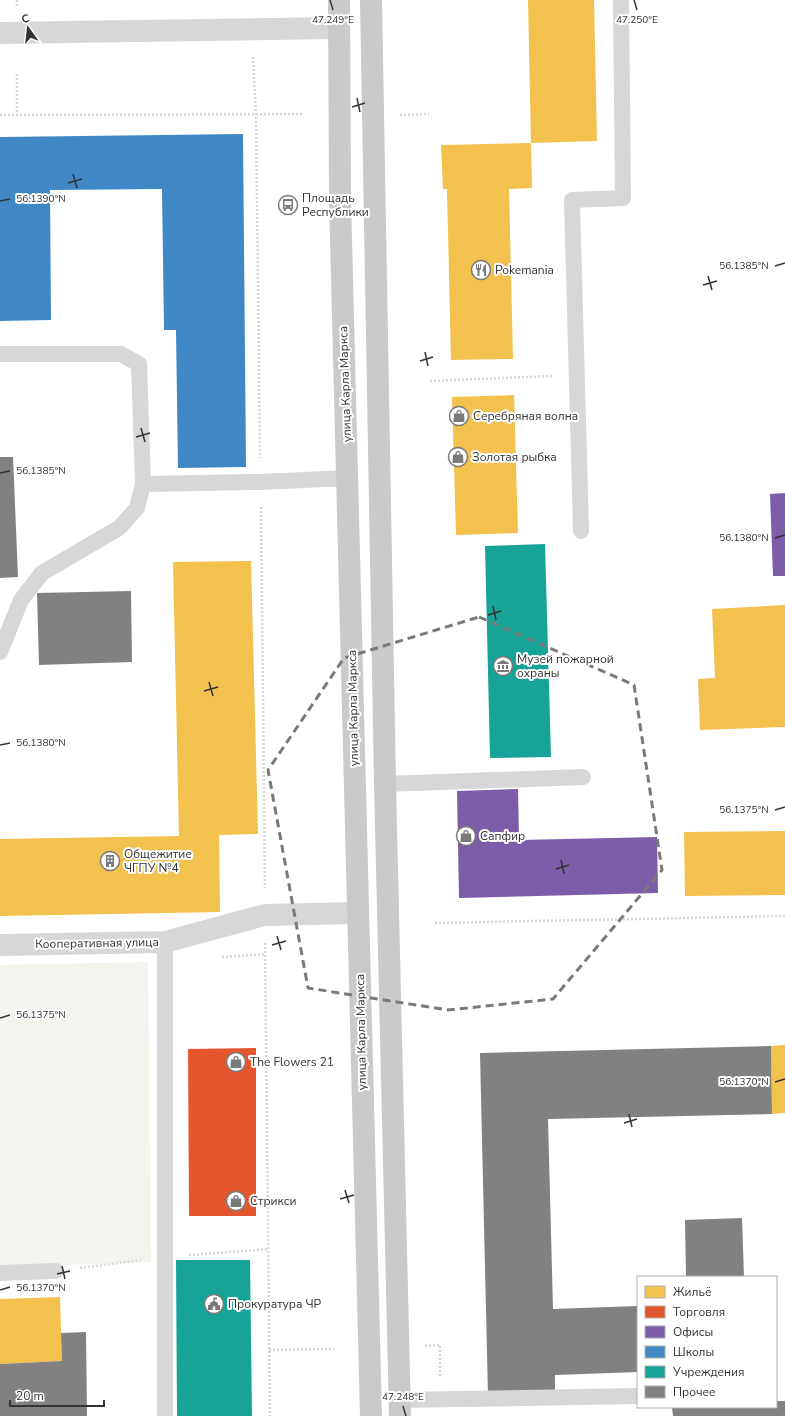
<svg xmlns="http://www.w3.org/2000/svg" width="785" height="1416" font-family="'Nunito Sans',sans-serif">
	<rect width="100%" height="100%" fill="#fff"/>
	<path fill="#f1f5ed" d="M148,962L151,1262L0,1267V965Z"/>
	<path fill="#f2c14e" d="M528,0H594L597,141L531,143L532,188L509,189L513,359L451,360L447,189H443L441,145L531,143Z
		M514,395L518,533L456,535L452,397Z
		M251,561L258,834L219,835L220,912L0,916V839L179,836L173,562Z
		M785,605V727L700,730L698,679L715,678L712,609Z
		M785,831V895L685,896L684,832Z
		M785,1045V1113L772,1114L771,1046Z
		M60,1297L62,1361L0,1364V1299Z"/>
	<path fill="#e4572e" d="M256,1048V1216H189L188,1049Z"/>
	<path fill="#7b5ea7" d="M785,493V576H773L770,494Z
		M518,789L519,840L657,837L658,893L459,898L457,791Z"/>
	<path fill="#3f88c5" d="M243,134L246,467L178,468L176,330H164L162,189L50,190L51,320L0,321V137Z"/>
	<path fill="#17a398" d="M545,544L551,757L490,758L485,546Z
		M176,1260H250L252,1416H177Z"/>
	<path fill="#818181" d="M0,457H13L18,577L0,578Z
		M131,591L132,662L39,665L37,593Z
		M771,1046L772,1114L548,1119L553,1309L638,1306V1372L555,1375V1394L488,1396L480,1053Z
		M742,1218L744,1277H686L685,1220Z
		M86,1332L87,1416H0V1364L62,1361L61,1333Z
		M776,1401H785V1416H673L672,1407H776Z"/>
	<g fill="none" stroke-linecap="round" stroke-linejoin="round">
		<path stroke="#d6d6d6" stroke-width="2.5" stroke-dasharray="2 2" stroke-linecap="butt" d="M17,6V0
			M253,57L256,114L260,458
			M17,74V115
			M0,115L304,114
			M400,115L429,114
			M430,381L552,376
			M261,507L265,888
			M435,923L785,916
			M265,943L270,1416
			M222,957L266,954
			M189,1255L269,1249
			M80,1268L141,1260
			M425,1346L440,1345V1376
			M269,1350L334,1349"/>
		<path stroke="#d7d7d7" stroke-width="16" d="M0,354H121L139,364L143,484L137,508L119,528L42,573L21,600L0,652
			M143,484L261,482L347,478
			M581,531L572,200L623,198L621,0
			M385,784L583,777
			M165,942V1416
			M0,1273L56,1271
			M400,1400L638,1396"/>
		<path stroke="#d7d7d7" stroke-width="22" d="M0,33L339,28
			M0,945L165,942L265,915L358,913"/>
		<path stroke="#cacaca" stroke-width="22" d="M339,0L340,200L371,1416
			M371,0L385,784L400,1416"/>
	</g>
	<path fill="none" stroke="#7a7a7a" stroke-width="3" stroke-dasharray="8 5" stroke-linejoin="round" d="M479,617L634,685L662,870L553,999L448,1010L308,988L268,770L344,658Z"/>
	<path fill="none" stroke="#333" stroke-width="1.5" d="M330,0L333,10M634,0L637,10M357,98L360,112M352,107L365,103M73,174L77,188M68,183L82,179M0,201L10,199M775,266L785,263M708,276L712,290M703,285L717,281M425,352L428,366M420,361L433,357M141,428L145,442M136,437L150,433M0,473L10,471M775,538L785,535M493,606L496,620M488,615L501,611M209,682L213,696M204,691L218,687M0,745L10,743M775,810L785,807M561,860L564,874M556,869L569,865M277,936L281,950M272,945L286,941M0,1018L10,1015M775,1082L785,1079M629,1114L632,1127M624,1123L637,1119M345,1190L349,1203M340,1199L354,1195M62,1266L65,1279M57,1274L70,1271M0,1290L10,1287M403,1406L406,1416"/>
	<defs>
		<symbol id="bus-ring" viewBox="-11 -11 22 22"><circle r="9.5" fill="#fff" stroke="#7a7a7a" stroke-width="1.5"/><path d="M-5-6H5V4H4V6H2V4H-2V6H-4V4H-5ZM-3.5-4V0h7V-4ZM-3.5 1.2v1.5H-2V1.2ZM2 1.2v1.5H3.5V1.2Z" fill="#7a7a7a"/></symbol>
		<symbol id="restaurant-ring" viewBox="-11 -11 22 22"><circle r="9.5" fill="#fff" stroke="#7a7a7a" stroke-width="1.5"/><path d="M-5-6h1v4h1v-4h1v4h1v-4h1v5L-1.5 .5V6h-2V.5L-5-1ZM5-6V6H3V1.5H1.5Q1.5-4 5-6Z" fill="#7a7a7a"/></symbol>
		<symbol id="shop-ring" viewBox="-11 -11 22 22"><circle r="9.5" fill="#fff" stroke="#7a7a7a" stroke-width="1.5"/><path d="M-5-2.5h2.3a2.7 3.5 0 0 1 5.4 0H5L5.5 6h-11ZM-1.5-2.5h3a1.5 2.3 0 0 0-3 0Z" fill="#7a7a7a"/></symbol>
		<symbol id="museum-ring" viewBox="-11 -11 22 22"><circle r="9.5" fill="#fff" stroke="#7a7a7a" stroke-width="1.5"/><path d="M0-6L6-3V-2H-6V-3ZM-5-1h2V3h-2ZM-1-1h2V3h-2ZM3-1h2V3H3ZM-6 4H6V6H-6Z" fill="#7a7a7a"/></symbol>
		<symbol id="building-ring" viewBox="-11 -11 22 22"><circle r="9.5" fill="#fff" stroke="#7a7a7a" stroke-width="1.5"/><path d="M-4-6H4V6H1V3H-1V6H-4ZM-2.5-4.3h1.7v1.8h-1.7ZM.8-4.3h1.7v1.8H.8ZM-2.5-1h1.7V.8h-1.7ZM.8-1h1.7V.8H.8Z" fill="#7a7a7a"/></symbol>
		<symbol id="civic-ring" viewBox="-11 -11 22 22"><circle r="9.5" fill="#fff" stroke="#7a7a7a" stroke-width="1.5"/><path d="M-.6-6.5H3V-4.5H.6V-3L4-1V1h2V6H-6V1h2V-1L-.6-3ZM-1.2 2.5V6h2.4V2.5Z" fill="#7a7a7a"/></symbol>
	</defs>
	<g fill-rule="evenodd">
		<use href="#bus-ring" x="277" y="194" width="22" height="22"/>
		<use href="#restaurant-ring" x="470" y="259" width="22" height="22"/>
		<use href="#shop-ring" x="448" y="405" width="22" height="22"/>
		<use href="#shop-ring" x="447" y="446" width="22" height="22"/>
		<use href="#museum-ring" x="492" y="655" width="22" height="22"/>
		<use href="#shop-ring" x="455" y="825" width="22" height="22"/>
		<use href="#building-ring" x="99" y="850" width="22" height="22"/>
		<use href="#shop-ring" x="225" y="1051" width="22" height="22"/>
		<use href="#shop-ring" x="225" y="1190" width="22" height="22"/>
		<use href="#civic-ring" x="203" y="1293" width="22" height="22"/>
	</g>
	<g text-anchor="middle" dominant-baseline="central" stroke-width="4" stroke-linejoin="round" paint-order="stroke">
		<g font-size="12" fill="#333" stroke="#fff" text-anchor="start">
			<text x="302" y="198">Площадь<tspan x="302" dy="14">Республики</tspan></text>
			<text x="495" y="270">Pokemania</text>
			<text x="473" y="416">Серебряная волна</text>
			<text x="472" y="457">Золотая рыбка</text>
			<text x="517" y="659">Музей пожарной<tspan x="517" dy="14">охраны</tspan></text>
			<text x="480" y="836">Сапфир</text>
			<text x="124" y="854">Общежитие<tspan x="124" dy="14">ЧГПУ №4</tspan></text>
			<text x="250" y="1062">The Flowers 21</text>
			<text x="250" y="1201">Стрикси</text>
			<text x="228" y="1304">Прокуратура ЧР</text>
		</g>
		<g font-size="12" fill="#333" stroke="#fff">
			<text transform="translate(345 384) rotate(-92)">улица Карла Маркса</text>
			<text transform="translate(353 708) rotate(-91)">улица Карла Маркса</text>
			<text transform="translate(97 943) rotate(-1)">Кооперативная улица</text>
			<text transform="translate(361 1032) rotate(-91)">улица Карла Маркса</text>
		</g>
	</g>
	<g font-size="10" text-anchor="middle" fill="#333" stroke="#fff" stroke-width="4" stroke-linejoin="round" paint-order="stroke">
		<text x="333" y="23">47.249°E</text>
		<text x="637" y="23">47.250°E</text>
		<text x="41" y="202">56.1390°N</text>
		<text x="744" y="269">56.1385°N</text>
		<text x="41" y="474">56.1385°N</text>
		<text x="744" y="541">56.1380°N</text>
		<text x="41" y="746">56.1380°N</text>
		<text x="744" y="813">56.1375°N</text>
		<text x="41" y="1018">56.1375°N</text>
		<text x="744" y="1085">56.1370°N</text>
		<text x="41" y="1291">56.1370°N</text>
		<text x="403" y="1400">47.248°E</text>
	</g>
	<rect x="637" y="1276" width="140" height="132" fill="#ffffff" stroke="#adadad"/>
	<rect x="645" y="1286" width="20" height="12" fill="#f2c14e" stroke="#adadad"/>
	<text x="673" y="1296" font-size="12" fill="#333333">Жильё</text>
	<rect x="645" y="1306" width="20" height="12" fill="#e4572e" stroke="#adadad"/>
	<text x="673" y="1316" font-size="12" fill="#333333">Торговля</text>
	<rect x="645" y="1326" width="20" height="12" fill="#7b5ea7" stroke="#adadad"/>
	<text x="673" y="1336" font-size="12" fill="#333333">Офисы</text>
	<rect x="645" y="1346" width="20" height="12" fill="#3f88c5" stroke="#adadad"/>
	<text x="673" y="1356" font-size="12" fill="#333333">Школы</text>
	<rect x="645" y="1366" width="20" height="12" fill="#17a398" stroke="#adadad"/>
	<text x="673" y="1376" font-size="12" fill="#333333">Учреждения</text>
	<rect x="645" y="1386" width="20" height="12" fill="#818181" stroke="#adadad"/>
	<text x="673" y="1396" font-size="12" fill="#333333">Прочее</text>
	<g transform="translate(28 28) rotate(345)" stroke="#ffffff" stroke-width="3" paint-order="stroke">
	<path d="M0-3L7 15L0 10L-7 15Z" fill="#333333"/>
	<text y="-6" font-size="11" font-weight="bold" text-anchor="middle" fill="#333333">С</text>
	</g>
	<path d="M10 1400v6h94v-6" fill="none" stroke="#333333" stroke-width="2"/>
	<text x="16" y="1400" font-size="12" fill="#333333" stroke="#ffffff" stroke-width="3" paint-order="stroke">20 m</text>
</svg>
